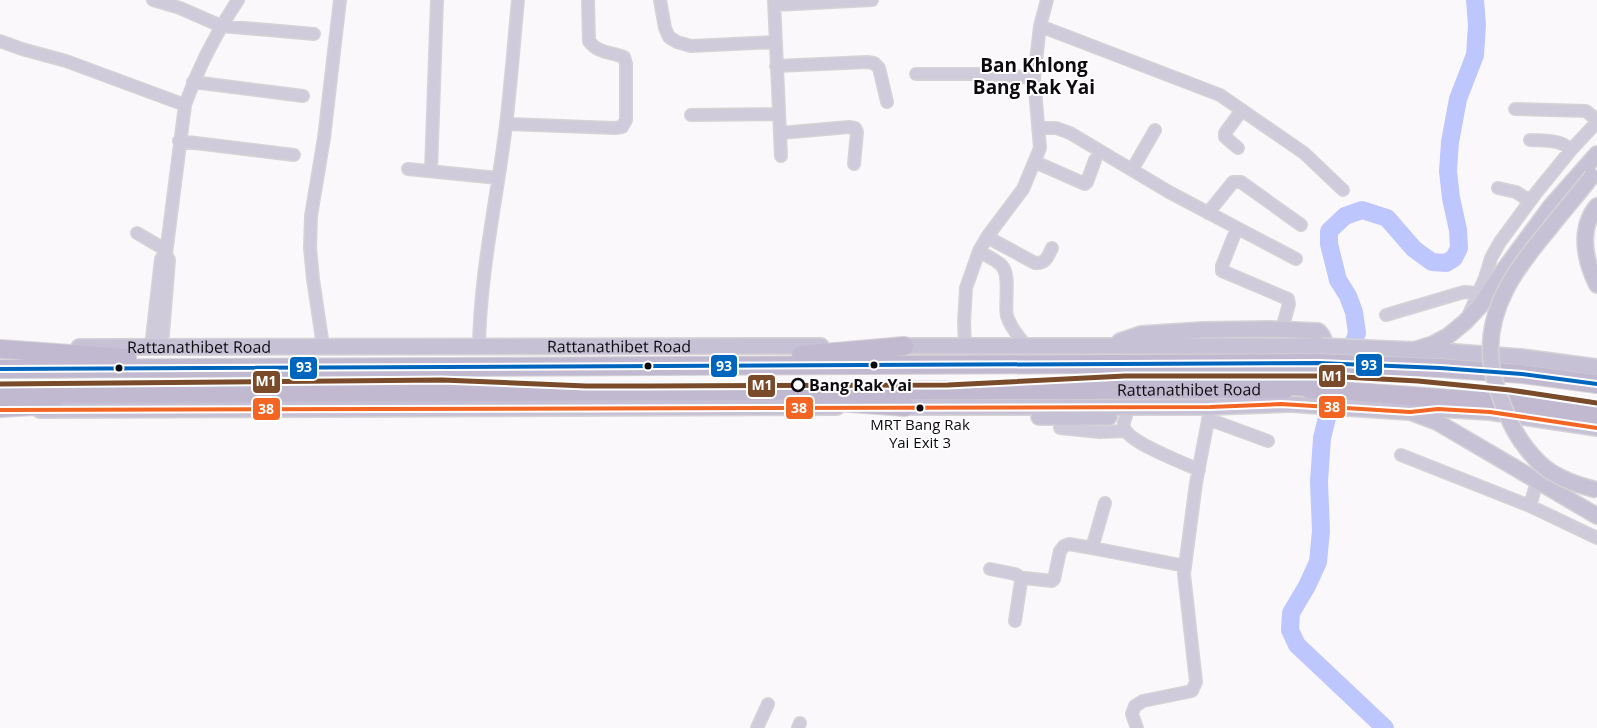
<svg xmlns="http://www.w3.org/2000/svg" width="1597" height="728" font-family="'Open Sans',sans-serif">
	<rect width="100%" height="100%" fill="#fbf8fc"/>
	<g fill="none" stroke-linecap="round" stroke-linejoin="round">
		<path stroke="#bec6fe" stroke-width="18" d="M1385,728L1297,645L1290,630L1291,613L1307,586L1318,562L1321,531L1319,482L1322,438L1327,418L1357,333L1354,312L1348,296L1338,280L1329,244V231L1345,216L1362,210L1387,218L1414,249L1432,262L1446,263L1454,258L1459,248L1458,230L1451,198L1448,171L1450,142L1458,99L1475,55L1477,25L1475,0"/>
		<defs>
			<path id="street" d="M153,0L180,8L221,26L314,34
				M660,0L665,28L669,37L677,42L691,46L775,42
				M774,0L781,156
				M774,5L872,0
				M1040,26L1220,95L1304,153L1343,190
				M0,41L22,49L66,61L185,105
				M776,66L867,62L874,63L879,68L887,102
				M916,74H984L1034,78
				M193,82L303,96
				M1515,109L1586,111L1597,120
				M691,115L779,114
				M506,124L615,128L622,127L626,120V64L624,57C611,52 597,53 589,41L588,0
				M1038,128H1056L1070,133L1169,192L1296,259
				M780,133L849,127L855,128L857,132L854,164
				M1530,140C1544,141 1561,139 1571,150
				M179,141L294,155
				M1238,148L1225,137V133L1242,110
				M1035,162L1085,184L1087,182L1095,160
				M408,169L498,178
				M1132,170L1155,130
				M431,171L437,0
				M1498,188L1516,192L1530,201
				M1208,213L1233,182H1241L1301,225
				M1237,228L1222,266V271L1288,299L1289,304L1282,329
				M137,233L166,250
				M987,237L1035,263C1046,264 1048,256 1052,248
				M979,251C986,256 997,260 1002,266C1011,276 1004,304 1007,316C1010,327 1019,337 1026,346
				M166,254L185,105C198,68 216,33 238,0
				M1469,314L1485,278L1491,258L1500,242L1536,193L1571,150L1597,122
				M1386,315L1464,292L1478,293
				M323,346L313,279L310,248L311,216L324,138L340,0
				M965,346L964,322L966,288L979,251L987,237L1023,189L1038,153L1040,148L1034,78L1040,26L1047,0
				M151,347L161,259L166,254L169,260L162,347
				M479,347C480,272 497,199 506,125C511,83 514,41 518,0
				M1126,416C1124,422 1122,426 1126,431C1134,444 1183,463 1199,470
				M1208,419L1268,441
				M1060,428L1100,432L1125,431
				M1401,455L1530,506L1597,538
				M1530,506L1537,481
				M1092,548L1105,503
				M990,569L1015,574L1023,579
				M1015,621L1021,581L1025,578L1052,581L1054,579L1060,551L1064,546L1069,544L1092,548L1185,566
				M757,728L768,704
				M798,728L800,723
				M1137,728L1132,714L1135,706L1143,701L1192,691L1196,682L1184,574L1196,483L1209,415"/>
			<g id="secondary">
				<path d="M1597,206C1578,229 1585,261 1597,285"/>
				<path d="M1120,341L1141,334L1202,330L1268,329L1318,331C1330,340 1327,371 1322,384C1320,389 1315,393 1311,396"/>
				<path d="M894,346H1321"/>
				<path id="s1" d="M79,347L821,346"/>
				<path d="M1366,348L1441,351L1521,357L1597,367"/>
				<path d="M1414,350L1433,344L1448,336L1465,322L1481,305L1503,271L1551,206L1597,154"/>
				<path d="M895,407H1210L1291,404"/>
				<path d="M1347,408L1410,412L1438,409L1490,412L1597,428"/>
				<path d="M40,410L837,407"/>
				<path d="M1413,413L1437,422L1597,516"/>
				<path d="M1039,417H1109"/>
			</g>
			<g id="primary">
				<path d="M0,349L127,358"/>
				<path d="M801,355L904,346"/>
				<path d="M1365,365L1440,368L1522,374L1597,384"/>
				<path d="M0,369L1319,363"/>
				<path d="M1344,391L1521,404L1597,414"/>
				<path id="s2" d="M0,394L1309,389"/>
				<path d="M823,401L905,407"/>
				<path d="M0,408L52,405"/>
			</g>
		</defs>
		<use href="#street" stroke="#d5d3d5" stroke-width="14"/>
		<use href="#secondary" stroke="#d5d3d5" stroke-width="18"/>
		<use href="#primary" stroke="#d5d3d5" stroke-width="20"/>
		<use href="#street" stroke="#cfcbdb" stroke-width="11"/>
		<use href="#secondary" stroke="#c6c1d5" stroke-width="15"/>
		<use href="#primary" stroke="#c0b9d0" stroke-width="18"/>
		<defs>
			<path id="secondary-bridge" d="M1592,176C1578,194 1563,211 1549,229C1516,268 1486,308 1491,361C1493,381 1501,401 1509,419C1517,438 1534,461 1551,472C1565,481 1581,486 1597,490
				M1321,346L1366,348
				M1291,404L1347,408"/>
			<path id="primary-bridge" d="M1319,363L1365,365
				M1309,389L1344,391"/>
		</defs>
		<use href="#secondary-bridge" stroke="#d5d3d5" stroke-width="18" stroke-linecap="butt"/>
		<use href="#primary-bridge" stroke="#d5d3d5" stroke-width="20" stroke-linecap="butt"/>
		<use href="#secondary-bridge" stroke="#c6c1d5" stroke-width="15"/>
		<use href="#primary-bridge" stroke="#c0b9d0" stroke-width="18"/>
		<defs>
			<path id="bus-1" d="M0,369L1319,363L1440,368L1522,374L1597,384"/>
			<path id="bus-2" d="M0,410L1210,407L1281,404L1410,412L1438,409L1490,412L1597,428"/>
		</defs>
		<use href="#bus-1" stroke="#fff" stroke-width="8"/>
		<use href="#bus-2" stroke="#fff" stroke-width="8"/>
		<use href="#bus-1" stroke="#0065bd" stroke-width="4"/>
		<use href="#bus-2" stroke="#f26522" stroke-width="4"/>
		<defs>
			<path id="metro-1" d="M0,384L442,380L586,386H647L948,385L1125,376H1324L1418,381L1510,390L1597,403"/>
		</defs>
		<use href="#metro-1" stroke="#fff" stroke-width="9"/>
		<use href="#metro-1" stroke="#7a4b2a" stroke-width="5"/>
	</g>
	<g fill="#0e0b10" stroke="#fff" stroke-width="2">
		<circle cx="874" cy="365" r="4.5"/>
		<circle cx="648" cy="366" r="4.5"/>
		<circle cx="119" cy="368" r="4.5"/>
		<circle cx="920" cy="408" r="4.5"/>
	</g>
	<circle fill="#fff" stroke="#0e0b10" stroke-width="2.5" cx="798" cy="385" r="6"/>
	<g text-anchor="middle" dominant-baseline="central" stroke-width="4" stroke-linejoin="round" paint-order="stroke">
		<g font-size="15" fill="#0e0b10" stroke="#fff">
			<text x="920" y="424">MRT Bang Rak<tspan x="920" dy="18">Yai Exit 3</tspan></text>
		</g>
		<g font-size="16" fill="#0e0b10" stroke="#fff">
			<text stroke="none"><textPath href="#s1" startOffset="540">Rattanathibet Road</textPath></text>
			<text stroke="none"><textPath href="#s1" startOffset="120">Rattanathibet Road</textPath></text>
			<text stroke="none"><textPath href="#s2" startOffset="1189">Rattanathibet Road</textPath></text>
		</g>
		<g font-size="16" font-weight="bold" fill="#0e0b10" stroke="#fff" text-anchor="start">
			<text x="809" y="385">Bang Rak Yai</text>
		</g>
		<g font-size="19" font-weight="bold" fill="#0e0b10" stroke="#fff">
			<text x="1034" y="65">Ban Khlong<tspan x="1034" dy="22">Bang Rak Yai</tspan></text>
		</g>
	</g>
	<g stroke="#fff" stroke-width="2">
		<rect x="1355" y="353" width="28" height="24" rx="5" fill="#0065bd"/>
		<rect x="710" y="354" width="28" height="24" rx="5" fill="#0065bd"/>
		<rect x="289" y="356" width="29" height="24" rx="5" fill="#0065bd"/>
		<rect x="1318" y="364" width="28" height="24" rx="5" fill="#7a4b2a"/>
		<rect x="252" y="370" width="29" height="24" rx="5" fill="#7a4b2a"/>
		<rect x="747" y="374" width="29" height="24" rx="5" fill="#7a4b2a"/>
		<rect x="1318" y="395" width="28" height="24" rx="5" fill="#f26522"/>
		<rect x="785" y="396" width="29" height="24" rx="5" fill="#f26522"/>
		<rect x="252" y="397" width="29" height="24" rx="5" fill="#f26522"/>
	</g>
	<g font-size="14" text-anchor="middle" font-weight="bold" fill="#fff">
		<text x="1369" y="370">93</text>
		<text x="724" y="371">93</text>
		<text x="304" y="372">93</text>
		<text x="1332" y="381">M1</text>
		<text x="266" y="386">M1</text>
		<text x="762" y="390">M1</text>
		<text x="1332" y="412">38</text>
		<text x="799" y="413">38</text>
		<text x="266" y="414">38</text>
	</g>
</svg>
